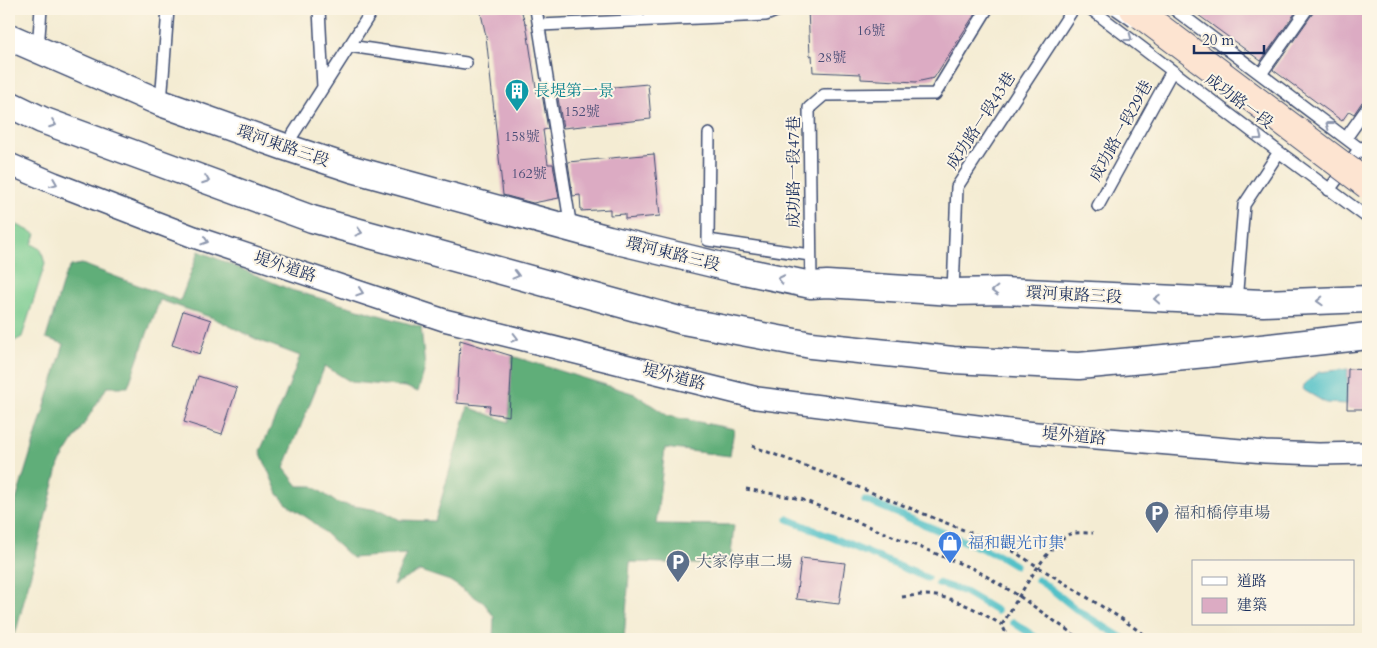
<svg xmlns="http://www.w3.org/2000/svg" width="1377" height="648" font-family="Cardo,'Noto Serif TC',serif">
	<rect width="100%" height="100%" fill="#fcf5e5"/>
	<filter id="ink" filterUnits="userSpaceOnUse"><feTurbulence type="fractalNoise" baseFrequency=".02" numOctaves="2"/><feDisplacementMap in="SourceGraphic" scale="10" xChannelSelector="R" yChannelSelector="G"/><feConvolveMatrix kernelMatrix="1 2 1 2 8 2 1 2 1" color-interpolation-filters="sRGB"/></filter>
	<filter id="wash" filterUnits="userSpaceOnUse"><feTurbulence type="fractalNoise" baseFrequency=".0096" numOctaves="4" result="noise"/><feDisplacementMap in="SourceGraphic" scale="20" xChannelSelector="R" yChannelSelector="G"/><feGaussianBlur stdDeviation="1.12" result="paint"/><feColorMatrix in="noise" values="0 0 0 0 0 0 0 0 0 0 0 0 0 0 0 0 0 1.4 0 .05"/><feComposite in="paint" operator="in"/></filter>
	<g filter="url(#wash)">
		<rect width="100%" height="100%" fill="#f4ecd3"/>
		<path fill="#76ca8e" stroke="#487c76" d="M9,221L36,234L32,244L41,249L45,264L22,337L9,344V283L11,276L9,275Z"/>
		<path fill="#60ae79" stroke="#3e6e6c" d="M199,251L291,290L421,327L425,368L418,392L406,387L351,382L325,366L284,468L298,486H313L337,503L383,511L400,520L435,521L468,407L509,422L512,356L635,394L668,416L734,429L730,456L665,448L656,524L734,525L730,565L630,562L624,639H493L494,617L484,603L450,581L420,571L393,585L406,554L352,558L312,521L288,505L278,494L260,451L283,401L300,356L258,340L213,318L160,300L145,339L128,387H107L59,464L16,632L9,639V523L64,344L46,338L65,275L71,266L82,264L180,301Z"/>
		<path fill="#53c1c8" stroke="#377893" d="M1348,369L1347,404L1326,403L1302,389L1304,384L1319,372Z"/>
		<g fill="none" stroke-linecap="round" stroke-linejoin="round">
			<path stroke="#53c1c8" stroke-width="7" d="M865,500L1000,556L1015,565
				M788,519L927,578
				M1038,580L1050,588L1077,610L1124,639
				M938,583L965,592L997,611
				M1013,622L1038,639"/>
		</g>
		<g id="blocks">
			<path fill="#dcabc3" d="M480,9H521L525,23H526L537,94H542L548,129L543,130L548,164H553L559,198L533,203L503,195L486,36Z
				M808,9H978L934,78L916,82L861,79V74L813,72L812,55L810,56Z
				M1190,9H1298L1261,61Z
				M1314,9H1368V100L1362,102L1354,114L1349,111L1342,121L1273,70L1313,13Z
				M648,84L651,119L563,128L557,92Z
				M654,154L660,216L625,219V214L610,215V209L581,211L580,195L573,196L568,162Z
				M183,311L211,320L200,354L172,345Z
				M460,340L512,356L509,416L489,413L490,406L457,403Z
				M1348,369L1368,370V409H1347Z
				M198,376L237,388L222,434L184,422Z
				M801,558L845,563L839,604L796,599Z"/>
		</g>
	</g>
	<g filter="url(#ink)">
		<use href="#blocks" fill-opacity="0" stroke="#3c4b70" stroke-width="1"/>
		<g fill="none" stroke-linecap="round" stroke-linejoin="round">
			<defs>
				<path id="service" d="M319,9L323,87
					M536,9L571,228
					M1091,9L1279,152L1368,218
					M1174,9L1368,155
					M540,25L766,15L776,11L778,9
					M349,46L466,63
					M38,49L41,9
					M1261,74L1307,9
					M161,103L168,9
					M709,134L708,240L810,255
					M1346,138L1368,107
					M285,147L373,9
					M1329,190L1360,148L1367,147
					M1098,206L1172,71
					M811,285L809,108L824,95L935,94L987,9
					M953,292L957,187L1073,9
					M1236,302L1244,205L1279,152"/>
				<path id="minor" d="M9,164L54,183L194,237L444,320L757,398L1025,432L1265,452L1319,454L1368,453"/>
				<path id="tertiary" d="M9,37L161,103L285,147L352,169L609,239L734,269L811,285L827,284L953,292L1003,291L1263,303L1368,299
					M9,104L42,120L312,219L683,321L811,345L953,360L1079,366L1206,354L1368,336"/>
			</defs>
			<use href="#service" stroke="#3c4b70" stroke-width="14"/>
			<use href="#minor" stroke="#3c4b70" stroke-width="24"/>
			<use href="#tertiary" stroke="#3c4b70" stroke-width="29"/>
			<path stroke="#3c4b70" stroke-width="3" stroke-dasharray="4 4" stroke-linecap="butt" d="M752,446L821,472L1008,548L1122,619L1150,639
				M746,489L801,499L976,570L1019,596L1080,639
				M902,597C910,596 918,595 926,595C954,596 979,611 1002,625
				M1009,639L1002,625C1014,605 1049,541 1070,534C1076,532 1086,533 1093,533"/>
			<use href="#service" stroke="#fff" stroke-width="11"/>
			<use href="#minor" stroke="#fff" stroke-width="21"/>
			<use href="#tertiary" stroke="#fff" stroke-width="26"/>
			<defs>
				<path id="service-bridge" d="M1116,9L1133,21"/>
				<path id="secondary-bridge" d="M1134,9L1368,185"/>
			</defs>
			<use href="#service-bridge" stroke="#3c4b70" stroke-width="14" stroke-linecap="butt"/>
			<use href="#secondary-bridge" stroke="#3c4b70" stroke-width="30" stroke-linecap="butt"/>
			<use href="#service-bridge" stroke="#fff" stroke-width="11"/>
			<use href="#secondary-bridge" stroke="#fde4d1" stroke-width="28"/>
		</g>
		<defs><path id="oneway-chevron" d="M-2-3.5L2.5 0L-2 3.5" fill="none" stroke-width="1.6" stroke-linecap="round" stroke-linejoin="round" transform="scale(1.25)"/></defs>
		<g stroke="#8d97ae">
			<use href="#oneway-chevron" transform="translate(1129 38) rotate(37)"/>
			<use href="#oneway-chevron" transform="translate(53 124) rotate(20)"/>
			<use href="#oneway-chevron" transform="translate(1329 125) rotate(-143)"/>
			<use href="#oneway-chevron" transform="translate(1259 137) rotate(37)"/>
			<use href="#oneway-chevron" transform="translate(206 180) rotate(20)"/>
			<use href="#oneway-chevron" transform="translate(54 183) rotate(22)"/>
			<use href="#oneway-chevron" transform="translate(359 232) rotate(15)"/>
			<use href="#oneway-chevron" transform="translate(205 241) rotate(18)"/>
			<use href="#oneway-chevron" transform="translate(516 275) rotate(15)"/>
			<use href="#oneway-chevron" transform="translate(781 279) rotate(-168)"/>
			<use href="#oneway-chevron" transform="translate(995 291) rotate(179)"/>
			<use href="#oneway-chevron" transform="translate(360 292) rotate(18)"/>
			<use href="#oneway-chevron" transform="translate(1157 299) rotate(-177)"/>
			<use href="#oneway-chevron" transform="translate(1320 301) rotate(178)"/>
			<use href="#oneway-chevron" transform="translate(515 338) rotate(14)"/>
		</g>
	</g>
	<defs>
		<symbol id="building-pin" viewBox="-11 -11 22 30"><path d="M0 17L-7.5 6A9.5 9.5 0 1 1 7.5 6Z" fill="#0f9aa8" stroke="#fcf5e5"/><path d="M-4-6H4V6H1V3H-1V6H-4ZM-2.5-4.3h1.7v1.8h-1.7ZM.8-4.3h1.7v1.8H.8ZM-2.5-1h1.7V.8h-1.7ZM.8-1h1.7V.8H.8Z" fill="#fff"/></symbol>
		<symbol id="parking-pin" viewBox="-11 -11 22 30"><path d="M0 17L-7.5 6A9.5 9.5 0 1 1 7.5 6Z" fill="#5c6f8a" stroke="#fcf5e5"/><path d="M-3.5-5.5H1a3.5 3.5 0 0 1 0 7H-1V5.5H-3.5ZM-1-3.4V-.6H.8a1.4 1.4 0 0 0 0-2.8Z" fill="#fff"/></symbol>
		<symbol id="shop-pin" viewBox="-11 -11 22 30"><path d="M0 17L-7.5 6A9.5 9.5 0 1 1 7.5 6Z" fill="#3f7fe0" stroke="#fcf5e5"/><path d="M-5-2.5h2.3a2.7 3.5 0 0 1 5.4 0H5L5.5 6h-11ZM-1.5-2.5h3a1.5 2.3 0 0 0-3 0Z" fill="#fff"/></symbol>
	</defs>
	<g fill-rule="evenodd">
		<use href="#building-pin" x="503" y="77" width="28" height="38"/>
		<use href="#parking-pin" x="1143" y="499" width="28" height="38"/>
		<use href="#shop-pin" x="936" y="529" width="28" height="38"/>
		<use href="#parking-pin" x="664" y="548" width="28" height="38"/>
	</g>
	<g text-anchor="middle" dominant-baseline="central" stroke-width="4" stroke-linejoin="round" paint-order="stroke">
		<g font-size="14" fill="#4b4e77">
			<text x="871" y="30">16號</text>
			<text x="832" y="57">28號</text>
			<text x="582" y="111">152號</text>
			<text x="522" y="136">158號</text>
			<text x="529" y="173">162號</text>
		</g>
		<g font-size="16" fill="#0d838f" stroke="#fcf5e5" text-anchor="start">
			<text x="534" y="91">長堤第一景</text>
		</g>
		<g font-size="16" fill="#1b2f5e" stroke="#fcf5e5">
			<text transform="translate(1239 101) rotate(37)">成功路一段</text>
			<text transform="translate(981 121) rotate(-57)">成功路一段43巷</text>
			<text transform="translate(1121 131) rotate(-61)">成功路一段29巷</text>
			<text transform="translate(283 146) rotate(19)">環河東路三段</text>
			<text transform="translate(794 172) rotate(-90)">成功路一段47巷</text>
			<text transform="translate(673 254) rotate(14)">環河東路三段</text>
			<text transform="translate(285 267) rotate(18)">堤外道路</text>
			<text transform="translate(1074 295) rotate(3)">環河東路三段</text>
			<text transform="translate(674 377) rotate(14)">堤外道路</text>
			<text transform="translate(1074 436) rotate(5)">堤外道路</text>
		</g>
		<g font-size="16" fill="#4e5e75" stroke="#fcf5e5" text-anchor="start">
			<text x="1174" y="513">福和橋停車場</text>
			<text x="696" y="562">大家停車二場</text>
		</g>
		<g font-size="16" fill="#366cbe" stroke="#fcf5e5" text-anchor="start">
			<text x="968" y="543">福和觀光市集</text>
		</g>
	</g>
	<rect width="1377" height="648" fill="none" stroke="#fcf5e5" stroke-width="30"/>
	<rect x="1192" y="560" width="162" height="65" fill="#fcf5e5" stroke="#a2a6af"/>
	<rect x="1202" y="577" width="25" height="8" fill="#ffffff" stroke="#a2a6af"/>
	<text x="1237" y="586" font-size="15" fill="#1b2f5e">道路</text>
	<rect x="1202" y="598" width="25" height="15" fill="#dcabc3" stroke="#a2a6af"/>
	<text x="1237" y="610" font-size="15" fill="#1b2f5e">建築</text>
	<path d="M1194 45v8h70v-8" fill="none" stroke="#1b2f5e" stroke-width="2.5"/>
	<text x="1202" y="45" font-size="15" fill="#1b2f5e" stroke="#fcf5e5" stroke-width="4" paint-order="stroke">20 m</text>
</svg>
